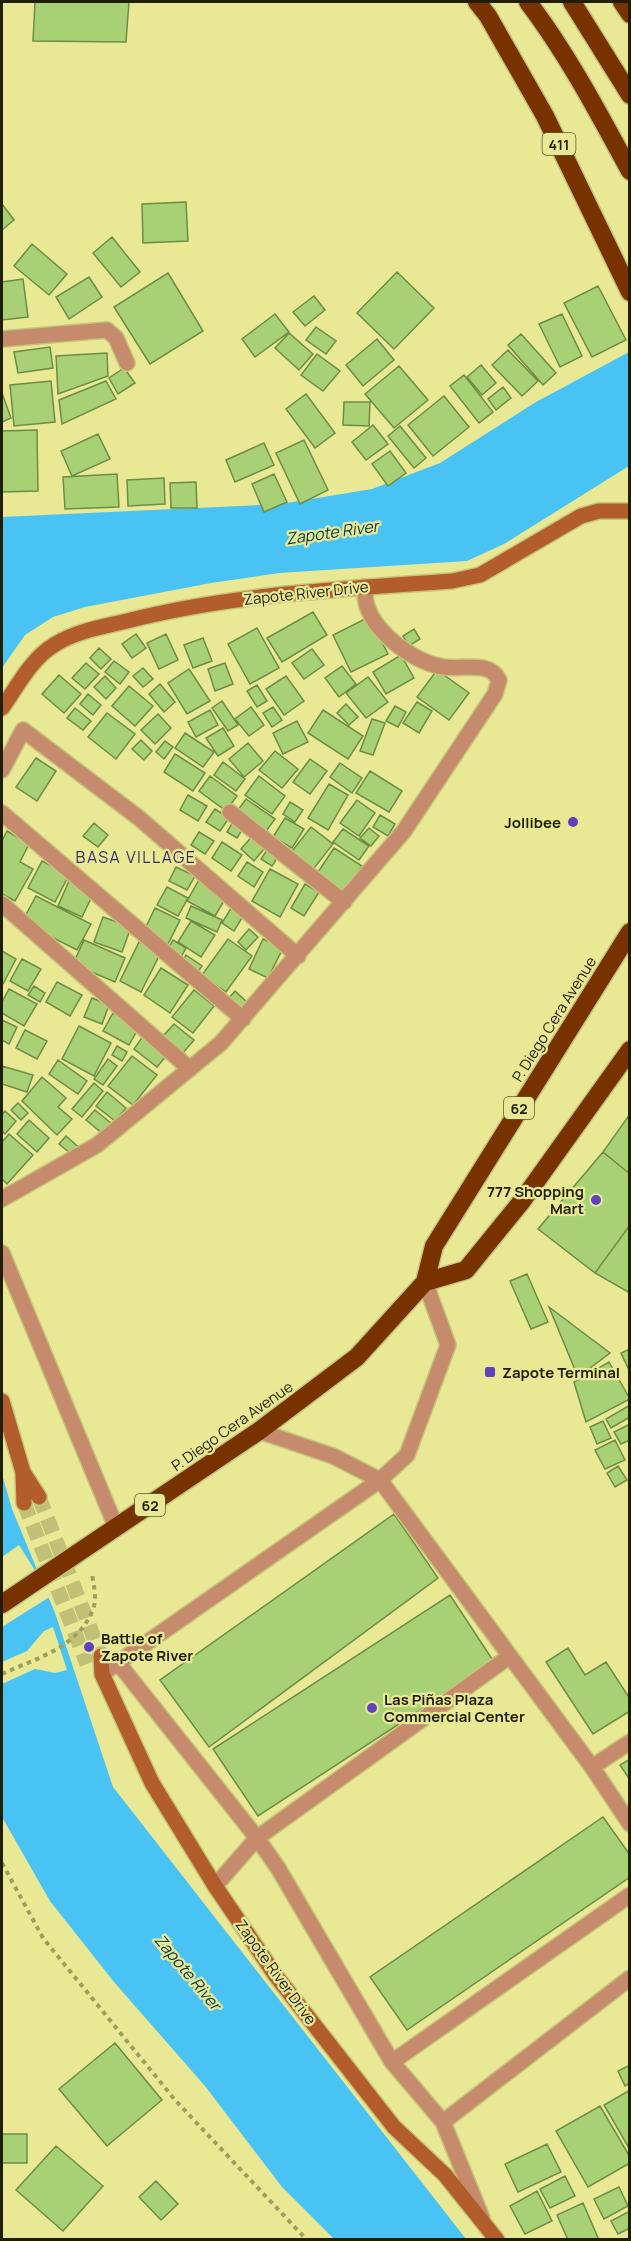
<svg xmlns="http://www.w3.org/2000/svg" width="631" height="2241" font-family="Manrope,sans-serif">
	<rect width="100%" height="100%" fill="#e9e995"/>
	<path fill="#48c3f3" d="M629,352V466L504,544L467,561L279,573L211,583L85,607L53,617L25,635L2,668V517L281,504L372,489L440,463L536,402Z
		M2,1474L12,1509L55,1613L113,1787L466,2239H334L282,2187L205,2086L114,1982L50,1901L2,1817Z"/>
	<path fill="#e9e995" d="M19,1545L51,1596L2,1627V1557Z
		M53,1627L67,1670L55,1673L35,1669L2,1684V1662L27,1651L44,1631Z"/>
	<path fill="#a8d075" stroke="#6d8c44" stroke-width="1.5" d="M35,2H129L126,42L33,41Z
		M186,202L188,241L143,243L142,204Z
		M2,204L14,220L2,230Z
		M112,237L140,272L121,287L93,253Z
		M32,244L67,274L49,295L14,266Z
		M397,272L434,308L394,349L357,313Z
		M168,273L203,331L150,364L114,307Z
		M89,277L102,297L69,319L56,297Z
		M23,279L28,317L2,320V282Z
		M598,286L626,340L592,357L564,303Z
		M314,296L325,310L305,326L293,312Z
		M275,314L289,332L255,357L242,339Z
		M562,314L582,356L560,367L539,324Z
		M316,327L336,341L326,354L306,340Z
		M289,333L313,354L299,370L275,348Z
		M521,334L556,373L543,385L508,345Z
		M377,339L394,360L363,386L346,365Z
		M50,347L53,368L18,373L14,352Z
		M508,350L538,381L522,396L492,365Z
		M107,353L108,376L58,394L56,356Z
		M317,354L340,371L323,391L301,375Z
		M481,365L496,383L482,395L467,377Z
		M399,366L428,400L394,428L365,394Z
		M124,368L135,383L118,394L109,378Z
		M464,375L493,412L479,423L450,386Z
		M51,381L55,422L14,426L10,385Z
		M106,381L116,399L62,424L59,400Z
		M503,387L511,398L496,410L488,399Z
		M2,393L11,418L2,422Z
		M306,394L335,433L315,448L286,409Z
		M444,396L469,427L433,456L408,425Z
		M344,402H370L369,426L343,425Z
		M373,425L388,444L366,460L352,442Z
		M400,426L426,458L414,468L388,436Z
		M37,430L38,491L2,492V431Z
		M98,434L110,459L72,476L61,451Z
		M304,440L328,490L300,504L276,453Z
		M264,443L274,465L235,482L226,460Z
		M390,451L406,473L388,486L372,464Z
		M117,474L119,507L65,509L63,477Z
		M274,474L287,502L264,512L252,484Z
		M164,478L165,504L128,506L127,480Z
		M196,482L197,508H171L170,483Z
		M313,612L327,635L282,662L267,638Z
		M369,617L388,654L351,672L333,635Z
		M257,628L279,668L250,684L228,644Z
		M414,629L420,639L409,646L403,636Z
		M136,634L146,648L132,658L122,644Z
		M166,634L178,660L159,669L147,643Z
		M203,638L212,661L193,668L184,645Z
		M99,648L111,659L101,669L90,658Z
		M312,649L324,665L304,679L292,663Z
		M401,655L414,678L386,694L373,672Z
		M114,661L129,672L120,684L105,672Z
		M86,663L99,674L85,689L72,678Z
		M225,663L233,684L215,691L208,669Z
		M342,666L356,684L339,697L325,678Z
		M143,668L153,679L143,687L133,676Z
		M189,669L210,701L187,714L168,683Z
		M437,670L469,693L449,720L417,697Z
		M59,675L81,694L64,713L42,694Z
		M105,676L116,688L106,699L94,687Z
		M286,676L304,701L284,715L266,689Z
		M368,677L388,702L366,718L346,693Z
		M160,684L175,702L164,712L149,694Z
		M257,685L267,701L257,707L247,691Z
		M129,686L153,706L135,726L112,706Z
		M88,694L101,705L93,715L80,704Z
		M222,701L238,725L228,731L212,708Z
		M417,702L432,711L419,733L403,723Z
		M346,704L358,717L349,725L337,713Z
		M395,706L406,712L398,727L386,721Z
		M251,707L264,725L249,736L235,719Z
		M273,707L282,720L272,727L263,713Z
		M75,708L91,721L83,730L67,718Z
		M210,710L218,725L196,737L188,722Z
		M323,710L363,736L348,759L308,733Z
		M107,713L135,734L116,759L88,737Z
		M158,714L171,728L155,744L141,730Z
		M372,719L385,723L373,755L360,751Z
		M297,721L308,742L283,754L273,733Z
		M223,728L234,746L218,756L206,738Z
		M185,733L214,752L203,767L175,748Z
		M141,740L152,751L144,760L132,749Z
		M165,741L173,747L164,759L156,752Z
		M248,743L263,761L244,777L229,759Z
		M275,751L298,769L282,788L259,770Z
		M175,754L205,773L193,791L164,772Z
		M36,758L56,771L37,801L16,787Z
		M310,759L327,771L310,794L293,782Z
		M223,762L245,779L236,791L214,775Z
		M340,763L362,778L352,793L330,777Z
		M370,771L402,791L389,812L356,793Z
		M210,776L237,796L226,811L199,791Z
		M259,776L285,796L272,814L245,795Z
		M329,784L348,795L328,830L308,818Z
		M188,795L207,806L198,821L180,810Z
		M246,799L275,819L264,834L235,814Z
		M357,800L375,813L359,836L340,823Z
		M290,802L303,810L295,822L283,814Z
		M215,809L229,818L220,831L206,822Z
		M380,815L395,824L388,836L373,827Z
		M285,818L304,829L292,848L273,837Z
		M234,820L244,827L237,838L227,832Z
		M94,823L108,835L98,847L83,836Z
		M311,827L333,844L311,872L289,855Z
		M369,828L379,836L371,846L360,838Z
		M343,829L369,846L359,860L333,842Z
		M7,831L29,844L20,862L33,869L15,901L2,894V841Z
		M199,832L214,841L205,854L191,845Z
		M255,833L268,844L254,861L241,849Z
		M222,842L242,855L231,871L212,858Z
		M269,847L280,854L272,866L261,859Z
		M334,848L362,866L344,893L316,875Z
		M42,861L69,875L55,902L28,888Z
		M247,862L263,872L254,887L238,876Z
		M176,867L195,876L187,890L169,881Z
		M270,869L298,884L280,917L252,901Z
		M199,880L227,896L215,916L187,901Z
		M69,881L94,892L82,917L58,906Z
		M305,884L319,892L304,916L291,908Z
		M167,887L188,898L178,916L157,905Z
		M36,896L91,924L77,950L22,922Z
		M233,905L245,913L234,931L222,923Z
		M191,906L222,920L217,932L186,918Z
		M155,908L180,920L168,944L143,933Z
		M103,917L131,927L122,952L94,942Z
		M191,921L215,935L201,957L178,942Z
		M249,929L258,937L246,950L238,942Z
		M228,939L252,956L226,992L202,975Z
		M263,939L283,948L268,978L249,969Z
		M84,940L125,958L115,982L73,964Z
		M173,940L186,948L180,959L167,951Z
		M139,942L161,952L141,992L120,981Z
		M2,951L16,959L3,984H2Z
		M186,955L202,966L196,975L180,965Z
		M22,959L41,969L28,991L10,981Z
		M161,968L188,985L170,1013L144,995Z
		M57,982L82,995L70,1016L46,1002Z
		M34,986L45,993L40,1002L28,995Z
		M9,989L37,1004L24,1026L2,1013V1002Z
		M194,990L214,1006L193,1033L172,1017Z
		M235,991L247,1002L239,1010L228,999Z
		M92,998L109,1005L102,1024L84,1017Z
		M113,1013L139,1027L129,1045L103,1031Z
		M2,1020L17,1027L9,1044L2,1040Z
		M174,1024L194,1040L182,1054L162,1037Z
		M79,1026L111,1043L94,1076L62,1059Z
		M25,1030L47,1041L37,1059L16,1048Z
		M143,1036L167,1055L157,1067L134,1049Z
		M117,1046L127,1052L122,1061L112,1055Z
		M132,1056L157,1075L133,1105L108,1086Z
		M108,1059L117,1066L103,1085L94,1079Z
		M58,1060L87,1081L78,1094L49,1074Z
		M2,1066L33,1075L27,1092L2,1084Z
		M42,1077L66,1098L58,1107L72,1119L57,1135L22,1101Z
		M94,1083L103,1091L82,1117L72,1109Z
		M107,1092L126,1108L115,1121L96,1106Z
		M18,1103L28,1113L21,1120L11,1110Z
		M95,1110L112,1124L103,1134L86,1120Z
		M5,1111L16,1121L5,1134L2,1131V1115Z
		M630,1114V1174L603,1152Z
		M29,1120L49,1138L37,1152L17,1134Z
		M9,1134L33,1155L7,1184L2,1179V1142Z
		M66,1136L82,1150L76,1158L59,1144Z
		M603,1152L630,1174V1225L595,1273L538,1229Z
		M630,1225V1293L595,1273Z
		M527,1274L548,1322L531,1329L510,1281Z
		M549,1307L610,1353L578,1377Z
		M630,1349V1370H629L621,1353Z
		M609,1362L630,1399L586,1422L574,1382Z
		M630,1405V1417L611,1428L606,1419Z
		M603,1421L611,1438L597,1444L590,1427Z
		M630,1424V1440L621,1444L614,1432Z
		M615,1440L625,1460L605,1469L595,1450Z
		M618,1466L627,1480L615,1487L607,1473Z
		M394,1514L438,1578L209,1747L160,1680Z
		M450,1595L494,1662L258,1816L213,1749Z
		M568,1648L585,1675L606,1662L630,1699V1711L593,1734L546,1662Z
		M630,1759V1780L620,1765Z
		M603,1817L630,1855V1877L407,2030L370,1977Z
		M115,2043L162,2100L107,2146L59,2089Z
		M630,2065V2083L625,2086L618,2071Z
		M630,2090V2150L604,2105Z
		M600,2106L630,2157V2163L588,2187L556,2131Z
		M2,2134H27V2163H2Z
		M547,2144L561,2172L518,2192L505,2164Z
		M56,2146L103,2186L63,2231L16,2190Z
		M565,2176L575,2196L550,2208L540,2189Z
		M156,2181L178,2204L161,2220L139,2197Z
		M619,2187L628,2206L604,2219L594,2199Z
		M537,2191L552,2221L525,2234L510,2206Z
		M583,2203L599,2240H568L557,2215Z
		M630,2211V2228L618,2234L611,2221Z"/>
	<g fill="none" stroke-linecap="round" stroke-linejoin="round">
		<path stroke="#c1c077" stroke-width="15" stroke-dasharray="15 8" stroke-linecap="butt" d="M39,1497L101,1656
			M24,1503L87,1664"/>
		<defs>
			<path id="lane" d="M259,1431L333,1456L380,1480L592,1767L630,1824
				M119,1664L257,1838L215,1886
				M102,1674L380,1480L407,1455L448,1345L425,1282
				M592,1767L630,1742
				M392,2062L630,1895
				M443,2122L630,1978
				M482,2218L443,2122L392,2062L278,1868L257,1838L510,1656"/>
			<path id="street" d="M2,339L107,330L116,338L127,363
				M2,770L23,730L139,818L298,956
				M230,812L344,902
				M2,813L243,1019
				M2,904L190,1069
				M2,1199L97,1145L221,1043L404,831L495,694L499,680C490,660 461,670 444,667C415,663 376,634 367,606C365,600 365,593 364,587
				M2,1253L116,1527"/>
			<path id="secondary" d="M2,708C17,687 31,659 54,645C76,631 102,627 127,621C233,594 343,589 452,581L480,575L581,516L599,511H630
				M2,1401L23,1472L24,1503
				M23,1472L39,1497
				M101,1656L102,1674L152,1783L215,1886L276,1976L394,2127L445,2175L497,2240"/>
			<path id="highway" d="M477,2L488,16L545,116L630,292
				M528,2C568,55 598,112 630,171
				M572,2L630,95
				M622,2L630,14
				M425,1282L466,1270L522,1201L630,1050
				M2,1604L259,1431L357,1357L425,1282L434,1246L630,932"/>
		</defs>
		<use href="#lane" stroke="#c5c47a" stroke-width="18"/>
		<use href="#street" stroke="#c5c47a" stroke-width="18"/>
		<use href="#secondary" stroke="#c5c47a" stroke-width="18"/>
		<use href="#highway" stroke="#c5c47a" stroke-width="21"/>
		<path stroke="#9f9e5e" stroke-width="4" stroke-dasharray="4.5 4.5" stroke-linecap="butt" d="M2,1674C37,1658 81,1647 94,1606C97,1597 93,1583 92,1573
			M2,1863L43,1938L175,2100L307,2240"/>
		<use href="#lane" stroke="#c68b6c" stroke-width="15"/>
		<use href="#street" stroke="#c68b6c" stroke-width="15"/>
		<use href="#secondary" stroke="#b25d2b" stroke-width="15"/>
		<use href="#highway" stroke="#783200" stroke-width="18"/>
	</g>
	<g fill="#5f43bc" stroke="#e9e995" stroke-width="2">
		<circle cx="573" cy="822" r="6"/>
		<circle cx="596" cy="1200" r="6"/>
		<rect x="484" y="1366" width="12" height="12" rx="3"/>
		<circle cx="89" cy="1647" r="6"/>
		<circle cx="372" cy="1708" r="6"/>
	</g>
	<g text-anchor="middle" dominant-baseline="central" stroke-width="4.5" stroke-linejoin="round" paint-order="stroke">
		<g fill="#e9e995" stroke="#5c5b2d" stroke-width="1.5">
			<rect x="542.5" y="133" width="33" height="22" rx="4.5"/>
			<rect x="504" y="1097" width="30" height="22" rx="4.5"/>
			<rect x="135" y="1494" width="30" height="22" rx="4.5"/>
		</g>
		<g font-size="14" font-weight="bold" fill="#1f1e00">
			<text x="559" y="144">411</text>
			<text x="519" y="1108">62</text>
			<text x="150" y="1505">62</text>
		</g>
		<g font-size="15" fill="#1f1e00" stroke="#e9e995">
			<text transform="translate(306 593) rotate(-6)">Zapote River Drive</text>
			<text transform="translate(554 1019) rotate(-58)">P. Diego Cera Avenue</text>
			<text transform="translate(232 1426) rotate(-35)">P. Diego Cera Avenue</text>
			<text transform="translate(276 1972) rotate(54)">Zapote River Drive</text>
		</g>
		<g font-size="15" font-weight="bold" fill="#1f1e00" stroke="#e9e995" text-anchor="start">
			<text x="561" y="822" text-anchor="end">Jollibee</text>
			<text x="584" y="1191" text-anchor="end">777 Shopping<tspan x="584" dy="17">Mart</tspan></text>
			<text x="502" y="1372">Zapote Terminal</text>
			<text x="101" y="1638">Battle of<tspan x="101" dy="17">Zapote River</tspan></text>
			<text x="384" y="1699">Las Piñas Plaza<tspan x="384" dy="17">Commercial Center</tspan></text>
		</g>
		<g font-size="16" font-style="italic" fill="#00384b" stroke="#e9e995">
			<text transform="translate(332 532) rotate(-8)">Zapote River</text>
			<text transform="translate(188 1972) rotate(50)">Zapote River</text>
		</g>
		<g font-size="16" letter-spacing="1.5" fill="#372c67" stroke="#e9e995">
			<text x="136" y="857">BASA VILLAGE</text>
		</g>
	</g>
	<rect width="631" height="2241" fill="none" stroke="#1f1e00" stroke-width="6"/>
</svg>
